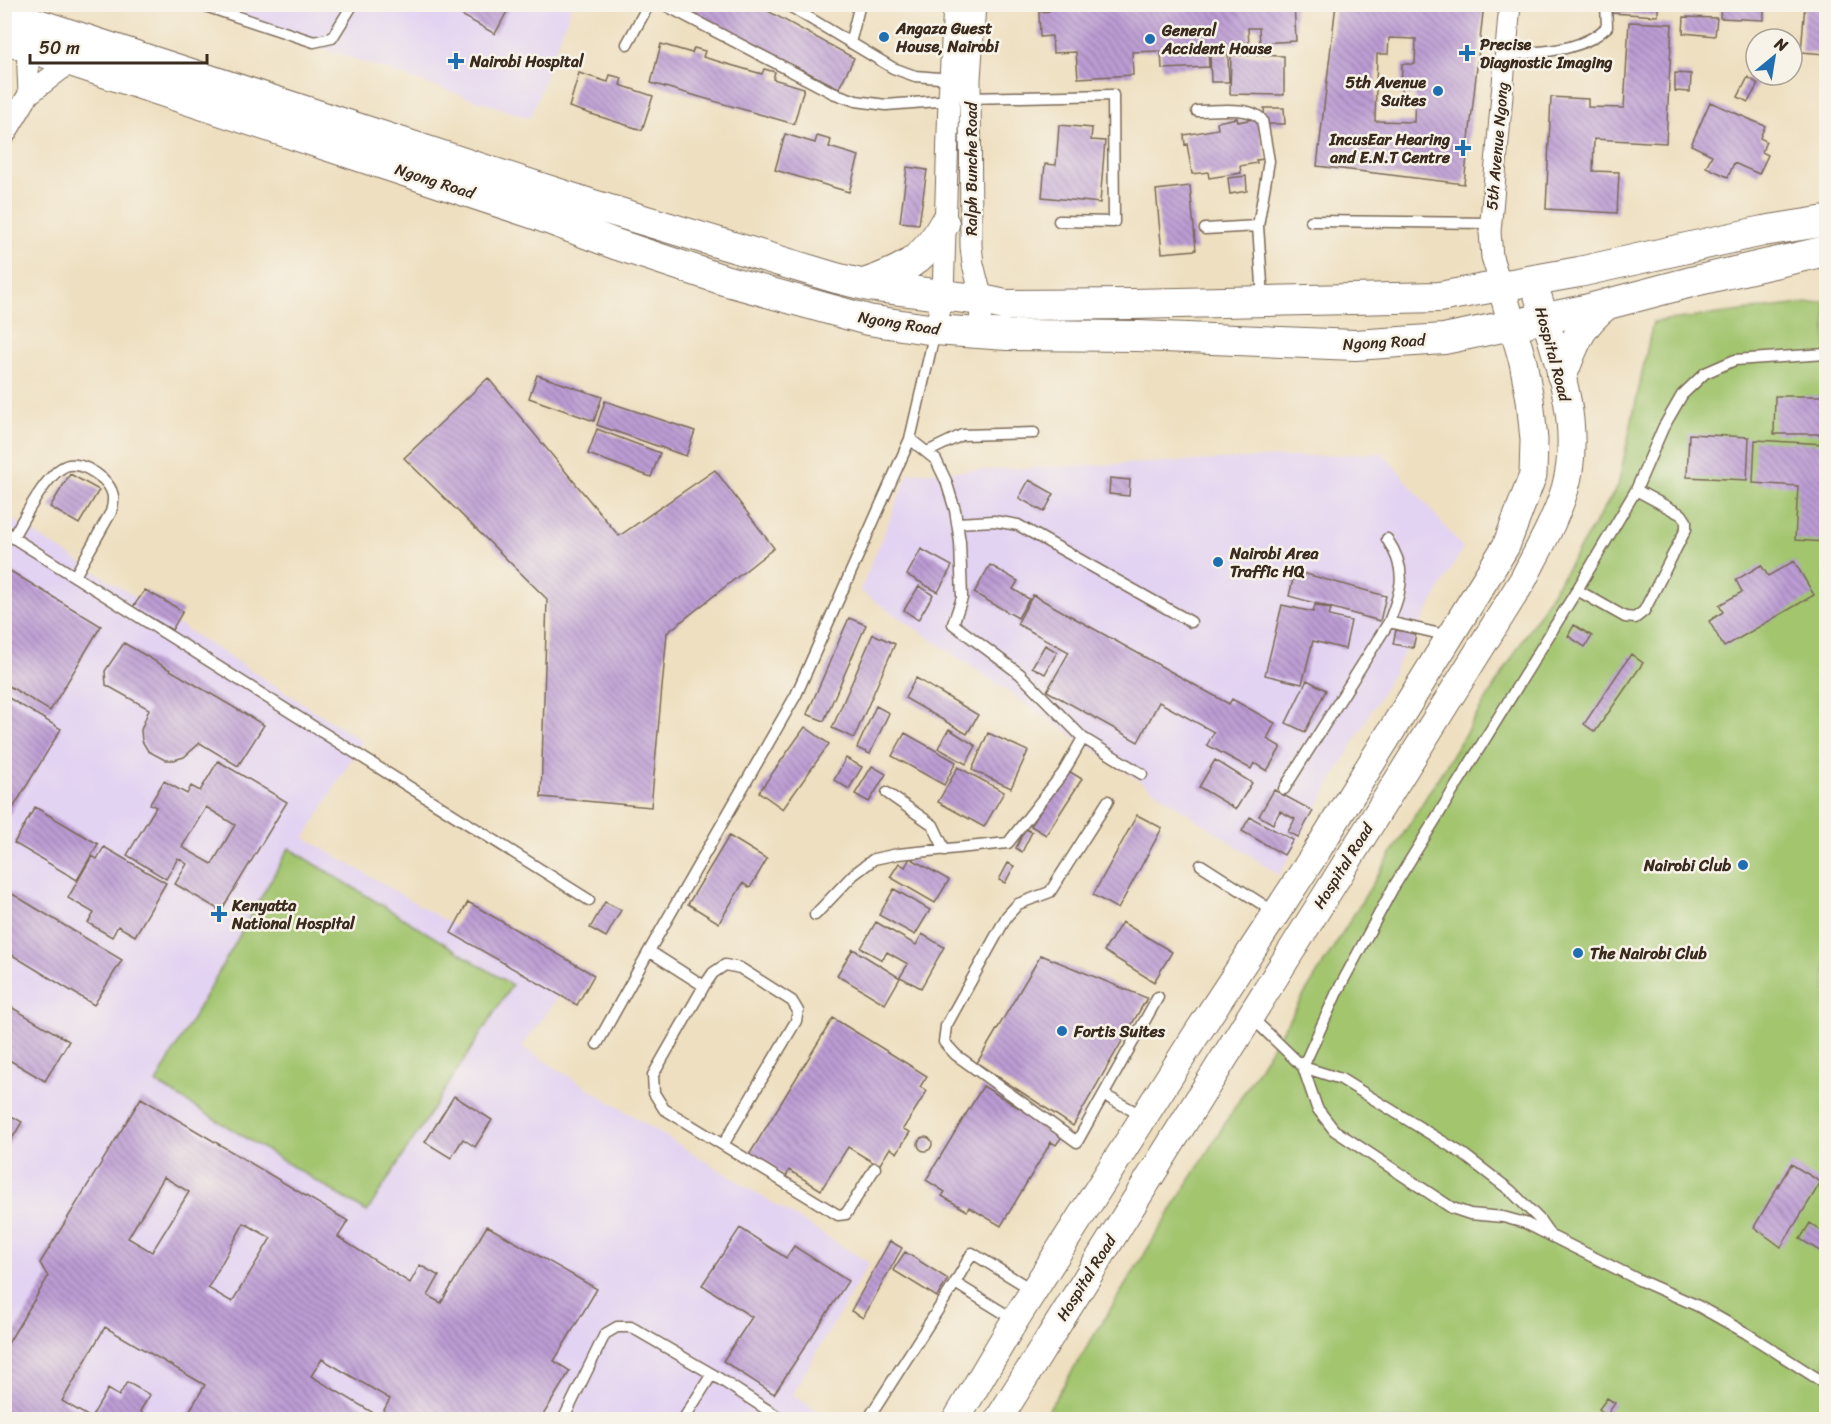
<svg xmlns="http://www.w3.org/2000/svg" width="1831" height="1424" font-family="Sriracha,sans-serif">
	<defs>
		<pattern id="building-back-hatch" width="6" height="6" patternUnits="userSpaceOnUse" patternTransform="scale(1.5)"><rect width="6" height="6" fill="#bc9cd4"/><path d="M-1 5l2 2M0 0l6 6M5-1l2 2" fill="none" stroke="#9a7fab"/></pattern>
	</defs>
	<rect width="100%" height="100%" fill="#f7f3e8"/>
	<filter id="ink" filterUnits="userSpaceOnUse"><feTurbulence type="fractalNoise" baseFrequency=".0167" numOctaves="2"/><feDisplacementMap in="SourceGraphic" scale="12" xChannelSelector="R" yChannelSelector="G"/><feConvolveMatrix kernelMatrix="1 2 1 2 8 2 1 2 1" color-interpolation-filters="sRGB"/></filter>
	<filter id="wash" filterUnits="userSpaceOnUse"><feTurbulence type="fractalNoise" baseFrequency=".008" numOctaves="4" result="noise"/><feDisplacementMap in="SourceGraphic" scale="24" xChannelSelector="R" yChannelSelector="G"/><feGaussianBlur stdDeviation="1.35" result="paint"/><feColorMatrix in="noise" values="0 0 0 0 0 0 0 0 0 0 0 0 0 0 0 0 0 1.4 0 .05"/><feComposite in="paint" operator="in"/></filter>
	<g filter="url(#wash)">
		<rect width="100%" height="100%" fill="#eedfc0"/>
		<path fill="#e3d3f2" d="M193,5H572L530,118Z
			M1383,453L1463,548L1279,875L860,591L909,473Z
			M4,514L362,741L305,838L563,990L522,1047L869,1263L792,1394L828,1419H5Z"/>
		<path fill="#a2c56e" stroke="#6e7846" stroke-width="1.5" d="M1826,301V1419L1042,1420L1618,486L1653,322Z
			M289,848L512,985L367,1212L156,1083Z"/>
		<g id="blocks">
			<path fill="url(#building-back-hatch)" fill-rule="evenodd" d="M442,4H511L495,34Z
				M669,4H755L854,58L839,88Z
				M1048,4H1294L1296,41L1260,43L1259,28H1248L1249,46L1208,48L1209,67L1162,69L1161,51L1132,52L1133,75L1078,78L1076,52L1053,53L1052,36L1040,37L1039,12L1049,11Z
				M1336,4H1484L1464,184L1317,166ZM1389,38L1416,39L1415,64H1402L1401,95H1415L1414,122L1375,121L1377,54H1388Z
				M1611,4H1658V16L1611,13Z
				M1721,4H1764V20L1720,18Z
				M1805,4H1826V54L1801,52Z
				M1684,17L1717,18L1715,36L1683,33Z
				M1629,22L1672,24L1666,143L1594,139L1593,171L1619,172L1617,213L1546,209L1551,97L1588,99V107L1624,108Z
				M661,44L692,53L694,48L705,51L703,57L762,74L764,69L775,72L773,79L804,88L794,124L651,83Z
				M1210,54H1228L1229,82H1211Z
				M1231,55L1284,56V95L1230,94Z
				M579,73L608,82L610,75L622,78L620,85L653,96L642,130L569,107Z
				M1675,73L1691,74L1690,92L1675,91Z
				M1748,77L1758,84L1748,102L1738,97Z
				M1710,102L1765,126L1760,138L1766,141L1762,152L1768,155L1759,174L1734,163L1728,177L1706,167L1712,155L1691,145Z
				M1264,108H1284L1285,124H1265Z
				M1237,118L1238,122L1258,118L1265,159L1256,160L1257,163L1240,166L1241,173L1209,178L1208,172L1192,174L1187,144L1185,145L1184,135L1218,129L1217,122Z
				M1059,125L1092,128L1091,140L1105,141L1100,203L1042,197L1045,164L1056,165Z
				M785,134L815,143L817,136L831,140L829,147L859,156L849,192L775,170Z
				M907,167L927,170L919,224L900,222Z
				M1246,176L1247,191L1230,194L1228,178Z
				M1190,186L1196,250L1162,253L1156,190Z
				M537,375L602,397L594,421L529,398Z
				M488,378L619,536L715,470L774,548L667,633L651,807L541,797L547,599L404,458Z
				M1775,396H1826V434H1774Z
				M605,401L695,431L686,456L597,425Z
				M597,429L660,453L651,477L588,454Z
				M1689,434L1749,437L1747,480L1687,477Z
				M1755,440L1826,444V542L1795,540L1798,486L1753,483Z
				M70,474L99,490L79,524L50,507Z
				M1110,478L1130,480L1129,496L1109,494Z
				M1029,480L1054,494L1044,512L1019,498Z
				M921,549L952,566L938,592L907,575Z
				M1794,561L1814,595L1724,647L1709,621L1723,612L1719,605L1742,592L1736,580L1761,565L1768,576Z
				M990,565L1018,581L1013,589L1029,599L1018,618L974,593Z
				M7,569L101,626L50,711L4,683V573Z
				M1295,571L1386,596L1380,621L1289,596Z
				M919,586L933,595L918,620L904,610Z
				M145,590L183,611L172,630L133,607Z
				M1033,595L1229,704L1232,699L1275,723L1267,739L1281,747L1267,771L1254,763L1251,769L1207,745L1214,732L1159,702L1138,742L1047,691L1069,652L1017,624Z
				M1282,605L1313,612L1315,605L1331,609L1329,616L1351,621L1345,649L1313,641L1302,684L1265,675Z
				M849,618L866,625L824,721L807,714Z
				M1574,625L1592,636L1585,647L1568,636Z
				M1396,630L1416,634L1413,648L1393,644Z
				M873,634L895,644L854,738L832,728Z
				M124,643L264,725L238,766L200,743L184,757L174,760H165L148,751L142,741L141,730L149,709L106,685L105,671Z
				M1045,645L1057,652L1045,674L1032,667Z
				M1631,654L1643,663L1595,732L1584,724Z
				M916,678L978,715L967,734L905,698Z
				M1307,680L1326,690L1305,732L1286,723Z
				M4,695L61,729L4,823Z
				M876,706L889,713L870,754L857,748Z
				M805,727L829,744L783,809L759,792Z
				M949,729L976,746L966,764L938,748Z
				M905,733L956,762L944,785L892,756Z
				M988,733L1028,751L1011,788L972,770Z
				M846,758L862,767L849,789L834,780Z
				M1215,760L1252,783L1236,809L1199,787Z
				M218,761L287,802L221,911L175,884L187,864L178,858L166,879L127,855L156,807L150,804L164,781L187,794L191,786L200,791ZM206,807L235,825L212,864L182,847Z
				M872,766L886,774L869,802L855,794Z
				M958,767L1004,792L984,827L938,802Z
				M1067,770L1082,779L1046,835L1031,826Z
				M1274,790L1313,811L1298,837L1288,832L1295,819L1280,811L1273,824L1259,816Z
				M35,807L98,844L77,880L14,843Z
				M1137,815L1162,828L1118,909L1093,895Z
				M1250,817L1293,840L1284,855L1242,831Z
				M1025,829L1032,832L1022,852L1016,848Z
				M729,836L767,859L750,888L743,883L719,923L688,904Z
				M104,847L166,883L135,936L118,926L112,937L88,923L94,913L68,898L92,856L97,859Z
				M910,858L949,880L935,903L890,877L899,863L905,867Z
				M1008,863L1014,866L1005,883L999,880Z
				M4,889L122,960L94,1005L4,950Z
				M894,889L930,910L915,935L879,915Z
				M468,902L594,975L577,1005L451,933Z
				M605,902L621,910L606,937L590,928Z
				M876,922L916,945L922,934L944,947L921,988L900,977L908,964L887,952L882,960L861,948Z
				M1122,922L1172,952L1154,982L1104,951Z
				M853,949L900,978L885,1004L837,975Z
				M1041,955L1147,998L1073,1126L977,1063Z
				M4,1003L69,1041L45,1081L4,1057Z
				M833,1018L927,1076L920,1087L927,1091L903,1129L910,1132L897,1153L890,1148L879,1166L848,1147L821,1190L789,1170L786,1177L749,1155Z
				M983,1086L1063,1135L1056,1145L1051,1142L1001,1226L969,1207L967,1211L942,1196L945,1192L926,1180Z
				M454,1096L492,1120L475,1147L463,1139L451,1158L425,1142Z
				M141,1098L348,1221L338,1237L410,1283L420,1265L439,1276L428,1296L441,1303L487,1226L597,1289L554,1361L570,1371L540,1420H184L205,1385L105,1327L62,1401L91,1418L108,1389L119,1396L127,1382L150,1395L140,1411L154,1420H4V1350L48,1277L40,1263ZM164,1177L189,1192L152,1252L128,1238ZM244,1223L271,1238L232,1302L208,1288ZM322,1359L390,1399L380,1417L311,1376Z
				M4,1112L22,1122L4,1152Z
				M918 1144a7 7 0 1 1 14 0a7 7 0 1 1-14 0Z
				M1791,1164L1821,1182L1781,1247L1754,1227Z
				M1810,1223L1826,1234V1255L1800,1239Z
				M740,1228L786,1258L794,1246L848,1281L774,1394L723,1361L752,1317L702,1285Z
				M890,1241L902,1248L863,1318L851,1311Z
				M905,1252L948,1279L937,1297L893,1270Z
				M1607,1398L1615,1403L1607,1415L1599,1409Z"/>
		</g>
	</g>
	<g filter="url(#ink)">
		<use href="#blocks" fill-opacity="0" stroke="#7a6957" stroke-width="1.5"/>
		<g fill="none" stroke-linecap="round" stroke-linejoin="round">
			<defs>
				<path id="service" d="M199,4L314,42L332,38L353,4
					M663,4L833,93L856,101L886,105L952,100
					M786,4L893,68L915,76L951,79
					M850,43L860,4
					M627,44L649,4
					M1505,55C1541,51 1580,53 1607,27L1606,4
					M968,98L1113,95L1114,222L1059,221
					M1197,111C1214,111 1251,105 1262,120L1269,161L1258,226L1263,298
					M1311,221L1491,223
					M1205,229L1258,226
					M1826,354L1735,360L1705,373L1682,395L1663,428L1636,490L1577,590L1393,888L1337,992L1303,1067L1317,1108L1334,1130L1452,1208L1470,1214L1503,1217L1525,1223L1639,1280L1698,1306L1746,1333L1826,1384
					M927,452L962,435L1034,433
					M957,523L994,521L1018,525L1191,622
					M4,532L589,900
					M13,537C23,520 49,468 69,465C81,463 95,472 103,479C114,490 115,498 111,512L75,576
					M1387,539C1408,570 1402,589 1389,622
					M1577,590L1625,617L1635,618L1644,611L1686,529V521L1682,515L1636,490
					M1083,738L1142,774
					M1284,789L1389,622L1449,636
					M887,793L933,825L945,850
					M1108,801L1050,892L1018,904L1007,916L946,1026L944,1042L956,1055L1077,1142L1158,997
					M1201,865L1276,913
					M815,915L853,875L874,859L898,854L1008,843L1063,773L1083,738L1020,674L953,624L962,598L960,542L955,510L946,481L936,460L910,439
					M704,986L713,973L725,965L740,968L792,1001L798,1011L796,1021L723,1145
					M1250,1016L1303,1067L1341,1079L1463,1154L1511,1191L1539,1219L1549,1233
					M597,1044L649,951
					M1104,1095L1143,1116
					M875,1168L846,1214L838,1215L664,1109L654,1093L653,1075L704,986L649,951L796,695L910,439L935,331
					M955,1283L1015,1320
					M712,1374L783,1420
					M872,1413L955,1283L972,1253L1034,1291
					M563,1420L605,1334L617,1327H631L712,1374L683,1420"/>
				<path id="minor" d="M975,4L970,79L971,246L973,264L982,300L979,332
					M27,46L29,94
					M4,136L29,94L73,60
					M1501,286L1492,257L1490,232L1510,4
					M935,330L943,296L949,100L954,4"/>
				<path id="tertiary" d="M956,1420L1015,1320L1194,1038L1313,857L1506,546L1533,475L1534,440L1530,399L1523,362L1501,286
					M998,1420L1523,580C1538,550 1555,521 1565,489C1585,419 1552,346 1533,280"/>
				<path id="secondary" d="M4,13L590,204L836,278L869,286L982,300L1005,305L1133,304L1439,297L1579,272L1763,231L1826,221
					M4,39L535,214L615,244L724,280L868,320L935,330L1007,335L1138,336L1355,345L1444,339L1585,310L1695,281L1826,251
					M864,284C902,271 924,261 944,224
					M1562,375C1575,342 1578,327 1607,304"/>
			</defs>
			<use href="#service" stroke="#7a6957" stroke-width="13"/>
			<use href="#minor" stroke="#7a6957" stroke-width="23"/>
			<use href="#tertiary" stroke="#7a6957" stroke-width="29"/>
			<use href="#secondary" stroke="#7a6957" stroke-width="32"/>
			<use href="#service" stroke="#fff" stroke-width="10"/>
			<use href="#minor" stroke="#fff" stroke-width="21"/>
			<use href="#tertiary" stroke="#fff" stroke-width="27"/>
			<use href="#secondary" stroke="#fff" stroke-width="30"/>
		</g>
	</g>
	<g fill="#1f6fb2" stroke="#f7f3e8" stroke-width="2">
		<circle cx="884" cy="37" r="6"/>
		<circle cx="1150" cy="39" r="6"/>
		<path d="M1464 44h6v6h6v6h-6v6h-6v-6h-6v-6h6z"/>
		<path d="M453 52h6v6h6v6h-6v6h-6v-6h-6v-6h6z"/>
		<circle cx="1438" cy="91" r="6"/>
		<path d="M1460 139h6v6h6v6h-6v6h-6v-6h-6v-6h6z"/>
		<circle cx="1218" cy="562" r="6"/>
		<circle cx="1743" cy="865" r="6"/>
		<path d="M216 905h6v6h6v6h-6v6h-6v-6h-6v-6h6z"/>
		<circle cx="1578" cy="953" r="6"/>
		<circle cx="1062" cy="1031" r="6"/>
	</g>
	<g text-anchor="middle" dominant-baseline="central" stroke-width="5" stroke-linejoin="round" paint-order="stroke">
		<g font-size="16" font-weight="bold" fill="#3b2a1e" stroke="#f7f3e8" text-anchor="start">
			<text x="896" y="28">Angaza Guest<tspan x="896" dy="18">House, Nairobi</tspan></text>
			<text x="1162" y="30">General<tspan x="1162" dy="18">Accident House</tspan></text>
			<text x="1480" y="44">Precise<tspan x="1480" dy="18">Diagnostic Imaging</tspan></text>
			<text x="470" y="61">Nairobi Hospital</text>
			<text x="1426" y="82" text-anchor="end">5th Avenue<tspan x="1426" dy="18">Suites</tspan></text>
			<text x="1450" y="139" text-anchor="end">IncusEar Hearing<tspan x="1450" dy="18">and E.N.T Centre</tspan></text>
			<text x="1230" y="553">Nairobi Area<tspan x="1230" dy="18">Traffic HQ</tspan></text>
			<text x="1731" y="865" text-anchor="end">Nairobi Club</text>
			<text x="232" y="905">Kenyatta<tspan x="232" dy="18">National Hospital</tspan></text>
			<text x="1590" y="953">The Nairobi Club</text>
			<text x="1074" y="1031">Fortis Suites</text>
		</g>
		<g font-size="16" fill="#3b2a1e" stroke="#f7f3e8">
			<text transform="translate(1497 146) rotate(-85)">5th Avenue Ngong</text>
			<text transform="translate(971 169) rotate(-90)">Ralph Bunche Road</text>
			<text transform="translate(435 181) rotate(18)">Ngong Road</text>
			<text transform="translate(899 323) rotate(9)">Ngong Road</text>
			<text transform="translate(1384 342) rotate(-3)">Ngong Road</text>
			<text transform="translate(1553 354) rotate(75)">Hospital Road</text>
			<text transform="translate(1343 866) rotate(-58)">Hospital Road</text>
			<text transform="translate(1086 1278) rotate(-58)">Hospital Road</text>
		</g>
	</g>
	<rect width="1831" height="1424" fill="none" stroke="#f7f3e8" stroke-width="24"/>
	<g transform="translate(1774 57) rotate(30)"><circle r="28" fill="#f7f3e8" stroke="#aca397" stroke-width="1.5"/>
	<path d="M0-4.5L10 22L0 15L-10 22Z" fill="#1f6fb2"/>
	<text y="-9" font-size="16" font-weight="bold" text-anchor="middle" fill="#3b2a1e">N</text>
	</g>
	<path d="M30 54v9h177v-9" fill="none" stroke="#3b2a1e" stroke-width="3"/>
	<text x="39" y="54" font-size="18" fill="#3b2a1e" stroke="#f7f3e8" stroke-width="4.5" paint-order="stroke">50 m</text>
</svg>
